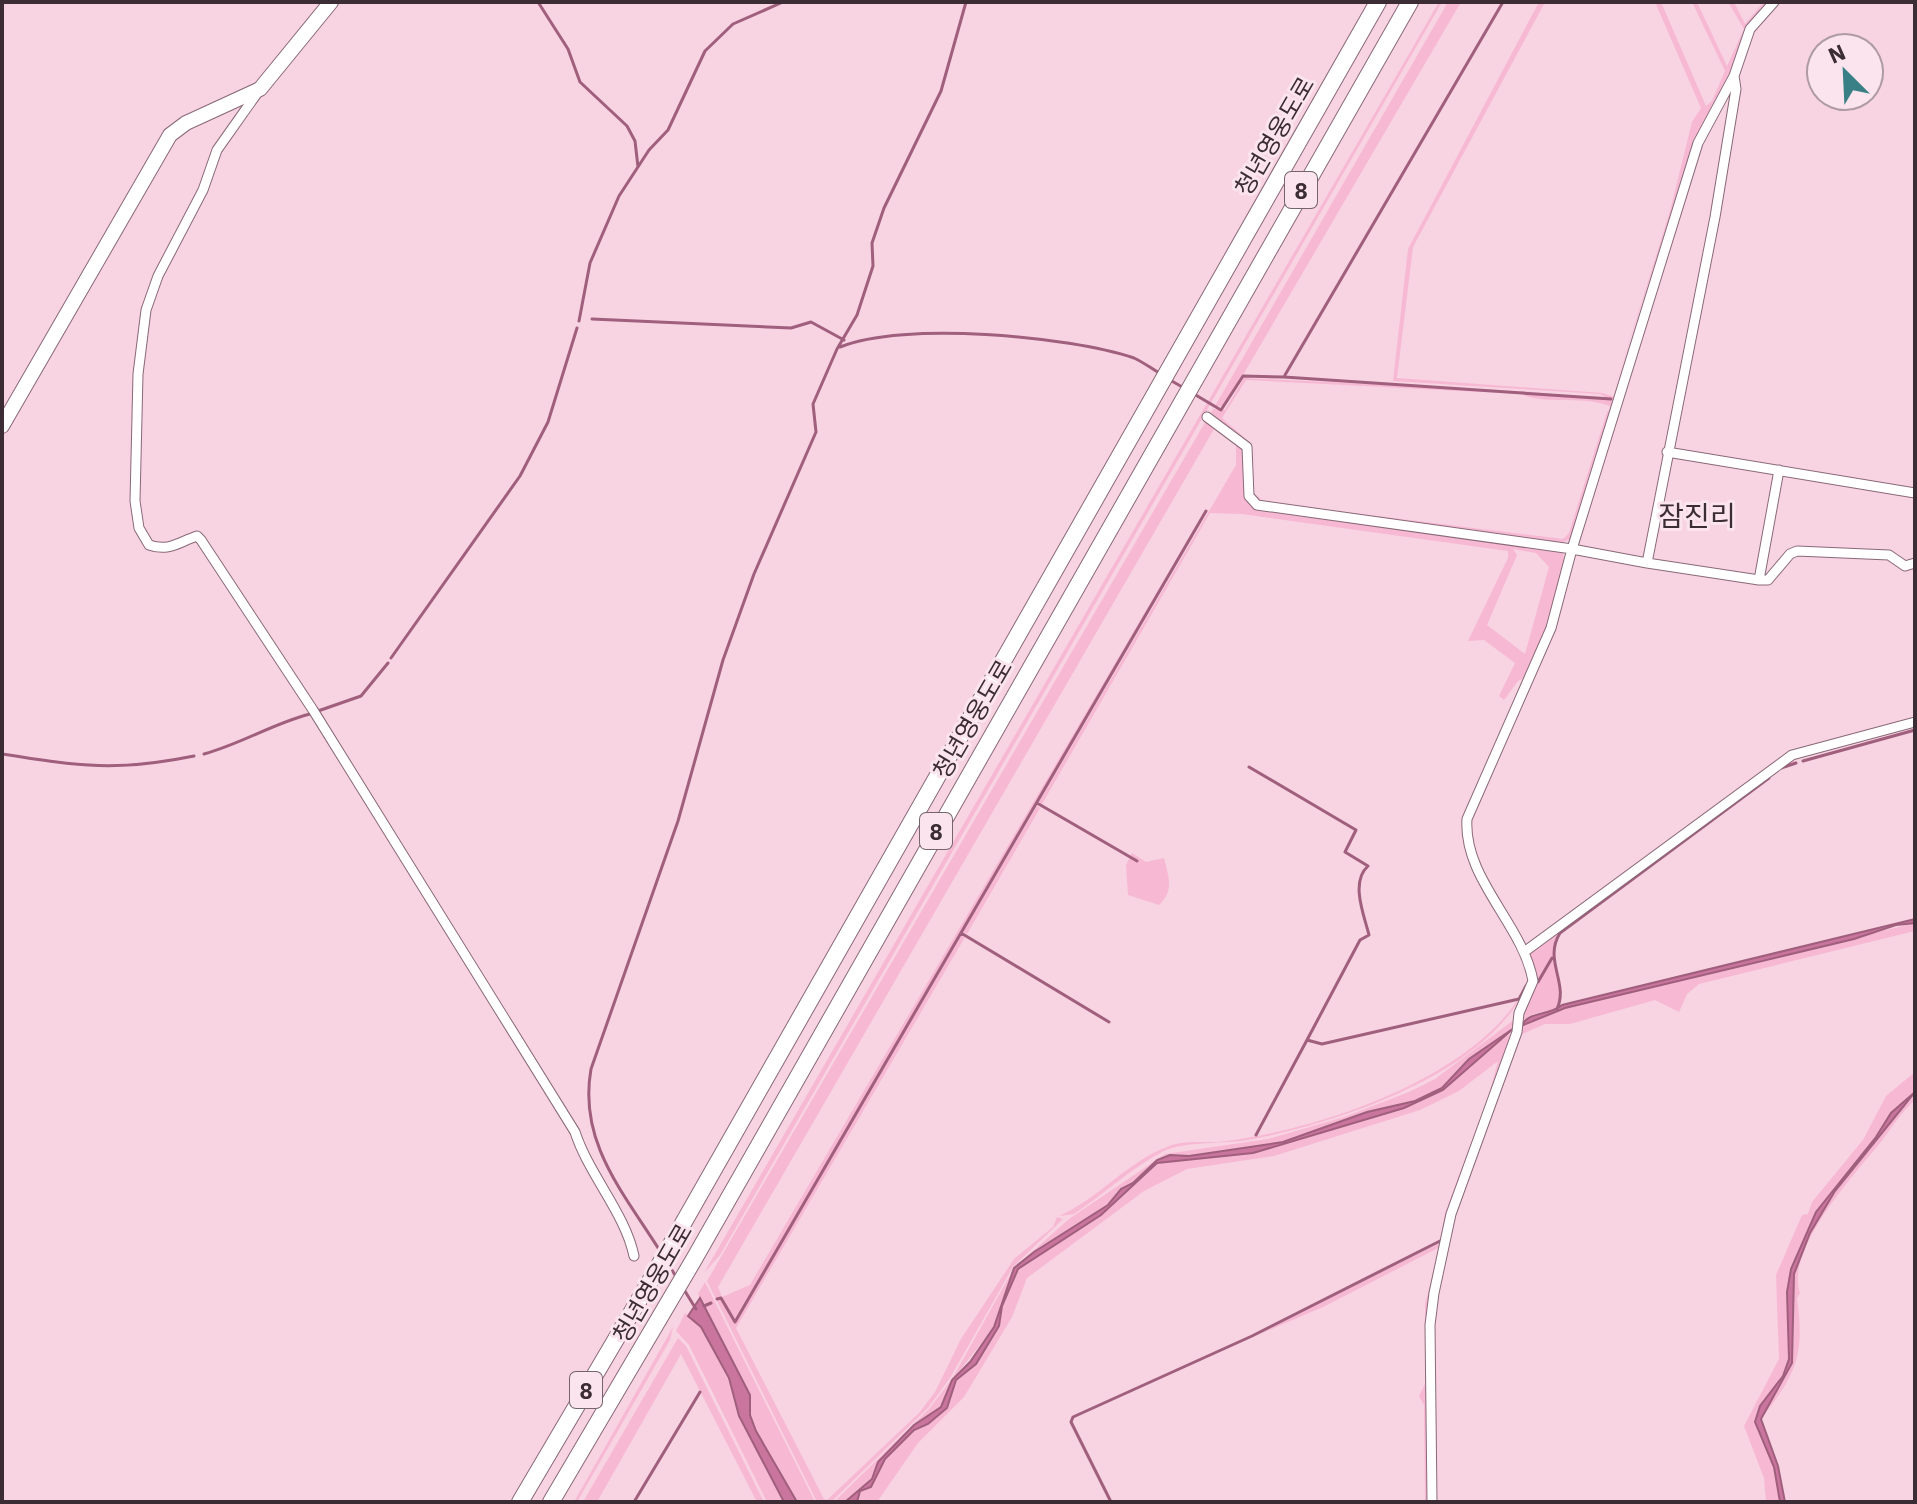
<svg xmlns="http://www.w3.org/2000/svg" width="1917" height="1504" font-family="'IBM Plex Sans','Noto Sans KR',sans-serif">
	<rect width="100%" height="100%" fill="#f8d3e2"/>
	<path fill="#f7b8d3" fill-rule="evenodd" d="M1439,2H1442L720,1255L704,1273Z
		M1448,2H1461L1243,375L1224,406H1215Z
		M1539,2L1544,4L1413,247L1397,378L1602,393L1615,397L1571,539L1555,545L1261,503L1250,488L1246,441L1209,417L1213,409L1225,410L1244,378L1534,392L1611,400L1600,394L1393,381L1408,249ZM1246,380L1521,394C1550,406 1583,394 1612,407L1607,412L1569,533L1563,539L1264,502L1252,491L1250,443L1222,418Z
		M1655,2H1661L1706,106L1712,101L1725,71L1692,2H1697L1727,66L1744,29L1728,2H1734L1745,24L1764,2H1770L1761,10L1690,152L1614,391L1670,211L1692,122L1701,108Z
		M1207,419L1244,449L1246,497L1255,507L1563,553C1570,596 1540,638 1526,677L1518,681L1504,700L1499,696L1515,663L1484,640L1468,641L1508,558V551L1242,514L1210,513L1042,804L1039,802L1236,465V445L1214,429L718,1287L722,1297L750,1285L1205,510L735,1320L722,1297L716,1300L721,1299L735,1323L961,935L965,937L736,1328L824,1499L827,1500L919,1413L935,1392L961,1339L1014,1259L1053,1227L1057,1217L1063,1219L1013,1267L950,1378L928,1408L831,1502H817L707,1281ZM1513,549L1536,553L1549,567L1525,654L1487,625L1517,555Z
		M1790,759L1796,762L1775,771L1559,933C1542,960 1567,982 1556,1010L1533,1014L1521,1021L1536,981L1528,952Z
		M1037,806L1040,808L967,934L963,932Z
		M1132,853L1146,862L1164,858C1169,878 1174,891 1159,905L1128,895L1126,865Z
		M1915,923V931L1699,984L1687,994L1679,1012L1655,1000L1570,1024H1545L1520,1035L1521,1026L1565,1008Z
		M1527,985C1488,1074 1338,1123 1248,1140C1224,1144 1185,1141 1164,1151C1132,1167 1103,1195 1074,1214L1059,1216C1098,1199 1127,1162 1167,1147C1186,1139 1207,1144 1227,1141C1325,1128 1479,1076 1527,985Z
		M1515,1019L1514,1028L1469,1059L1442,1088L1415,1101L1367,1112L1283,1142L1189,1156L1170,1155L1151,1165L1133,1183L1121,1189L1108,1205L1034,1252L1014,1268L994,1327L957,1374L941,1407L914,1425L879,1461L872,1479L845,1502H834L929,1409L952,1379L1014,1268L1069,1219L1165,1154L1268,1139L1344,1117L1409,1092L1435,1079Z
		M1513,1032L1431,1292L1429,1502L1425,1501L1424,1405L1419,1396L1425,1384V1304L1440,1247L1323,1307L1253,1337L1440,1243L1445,1213L1489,1095L1498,1061L1459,1091L1420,1110L1274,1156L1187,1169L1144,1191L1027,1278L1012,1317L964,1397L918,1443L877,1502H857L860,1491L871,1487L885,1459L914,1430L944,1411L956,1380L973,1367L999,1326L1002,1306L1018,1269L1101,1215L1157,1163L1253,1153L1404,1108L1443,1090L1479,1055Z
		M1915,1072V1092L1891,1113L1876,1137L1816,1211L1791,1269L1787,1292L1789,1359L1783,1376L1764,1400L1757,1430L1774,1467L1780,1502H1766L1764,1478L1744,1426L1779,1359L1776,1275L1802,1215L1808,1214L1812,1202L1863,1140L1886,1096Z
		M1915,1095V1100C1900,1113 1891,1129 1880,1143C1854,1175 1785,1249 1800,1293L1797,1298C1805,1356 1796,1374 1761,1419L1792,1362L1794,1274L1818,1215L1886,1127Z
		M705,1282L815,1502H797L756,1431L750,1415V1395L698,1294Z
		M685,1313L701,1326L729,1378L740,1417L784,1502H767L689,1345L676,1331Z
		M673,1327L670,1340L577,1502H574Z
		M678,1338L686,1346L764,1502H757L681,1354L597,1502H583Z"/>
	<path fill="#ca759d" stroke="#9f5f7d" stroke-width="2" d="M1915,919V923L1896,925L1854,939L1565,1008L1521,1026C1530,1010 1547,1017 1562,1005Z
		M1514,1028L1443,1090L1404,1108L1253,1153L1157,1163L1101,1215L1018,1269L1002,1306L999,1326L976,1364L956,1380L947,1408L928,1424L914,1430L885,1459L871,1487L860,1491L857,1502H845L872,1479L878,1462L914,1425L941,1407L952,1380L970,1362L994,1327L1014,1268L1034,1252L1108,1205L1121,1189L1133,1183L1157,1160L1170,1155L1189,1156L1283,1142L1367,1112L1415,1101L1442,1088L1469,1059Z
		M1915,1092L1835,1191L1810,1233L1794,1274L1792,1363L1761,1419L1778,1466L1785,1502H1780L1774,1467L1755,1422L1760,1406L1783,1376L1789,1359L1787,1292L1791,1269L1816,1212L1876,1137L1891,1113Z
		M700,1298L750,1395V1415L756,1431L797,1502H784L739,1416L729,1378L701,1327L688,1316Z"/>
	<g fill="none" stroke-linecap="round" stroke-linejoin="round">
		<path stroke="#9f5f7d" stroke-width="3" d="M538,2L568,49L580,82L627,126L635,141L638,167
			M592,319L791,328L811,322L844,340
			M579,321L590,263L619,196L649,150L668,130L705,51L733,24L783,2
			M840,347C903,321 1068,336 1134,358C1143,362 1152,369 1161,374
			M1285,375L1503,2
			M1170,380L1184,388
			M1194,394L1221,410L1243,376L1284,377L1611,399
			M391,658L520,476L548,422L577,328
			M318,711L361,696L388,663
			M2,754C79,766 116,772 194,756
			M204,754C241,744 274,723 310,714
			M1803,761L1915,730
			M1249,767L1356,830L1345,852L1368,866C1350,882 1364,915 1369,935L1360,940L1307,1040
			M1781,768L1796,763
			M1037,803L1137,861
			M961,933L1109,1022
			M1538,982L1552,958
			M1557,1009C1569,983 1543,960 1560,933L1769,778
			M1256,1135L1307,1040L1322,1044L1519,999L1526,986
			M660,1251C623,1192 578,1142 591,1069L678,821L723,660L754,574L816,432L813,404L837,349L857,315L873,266L872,243L884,208L941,91L966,2
			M668,1264L677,1278
			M683,1288L696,1309
			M717,1299L721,1298L735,1322L1206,511
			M704,1306L711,1303
			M634,1502L700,1392
			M1111,1502L1071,1422L1073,1417L1252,1336L1440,1241"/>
		<defs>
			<path id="street" d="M258,92L217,150L203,190L158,276L146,310L138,374L135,501L139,528L149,545C169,552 179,542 197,536L201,540L313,710L575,1132C589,1175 625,1213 634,1256
				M1207,417L1247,447L1249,496L1257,505L1572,549L1698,143L1734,76L1750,29L1774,2
				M1667,452L1915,493
				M1647,563L1759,580L1779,470
				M1759,580H1768L1790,554L1797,551L1889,555L1905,566L1915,563
				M1524,952L1792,755L1915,722
				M1432,1502L1430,1325L1434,1293L1451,1214L1517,1032L1519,1013L1533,981C1523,924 1463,879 1467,819L1551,628L1572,549L1647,563L1715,217L1736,89L1734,76"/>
			<path id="primary" d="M2,426L170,135L186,123L260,89L331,2"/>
			<path id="highway" d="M520,1502L652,1278L1378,2
				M551,1502L693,1261L1410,2"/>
		</defs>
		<use href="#street" stroke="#896977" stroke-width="11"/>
		<use href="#primary" stroke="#896977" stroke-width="16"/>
		<use href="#highway" stroke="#896977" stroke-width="18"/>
		<use href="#street" stroke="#fff" stroke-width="9"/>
		<use href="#primary" stroke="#fff" stroke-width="14"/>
		<use href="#highway" stroke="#fff" stroke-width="16"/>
	</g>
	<g text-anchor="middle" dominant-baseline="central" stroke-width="6" stroke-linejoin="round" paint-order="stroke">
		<g fill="#fbe4ee" stroke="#75646b" stroke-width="2">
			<rect x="1285" y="172" width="32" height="36" rx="6"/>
			<rect x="920" y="813" width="32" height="36" rx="6"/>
			<rect x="570" y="1372" width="32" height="36" rx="6"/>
		</g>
		<g font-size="22" font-weight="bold" fill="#3b2d33">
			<text x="1301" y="190">8</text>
			<text x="936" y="831">8</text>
			<text x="586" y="1390">8</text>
		</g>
		<g font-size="24" fill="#3b2d33" stroke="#fbe4ee">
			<text transform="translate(1274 136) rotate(-60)">청년영웅도로</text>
			<text transform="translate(972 719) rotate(-60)">청년영웅도로</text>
			<text transform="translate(652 1283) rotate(-60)">청년영웅도로</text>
		</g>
		<g font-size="28" fill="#3b2d33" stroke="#fbe4ee">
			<text x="1697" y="515">잠진리</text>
		</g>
	</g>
	<rect width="1917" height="1504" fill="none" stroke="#3b2d33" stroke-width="8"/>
	<g transform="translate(1845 72) rotate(336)"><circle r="38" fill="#fbe4ee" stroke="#ae9ba3" stroke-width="2"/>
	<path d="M0-6L14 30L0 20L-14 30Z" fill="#388085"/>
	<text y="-12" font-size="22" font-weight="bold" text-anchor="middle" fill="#3b2d33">N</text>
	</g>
</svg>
